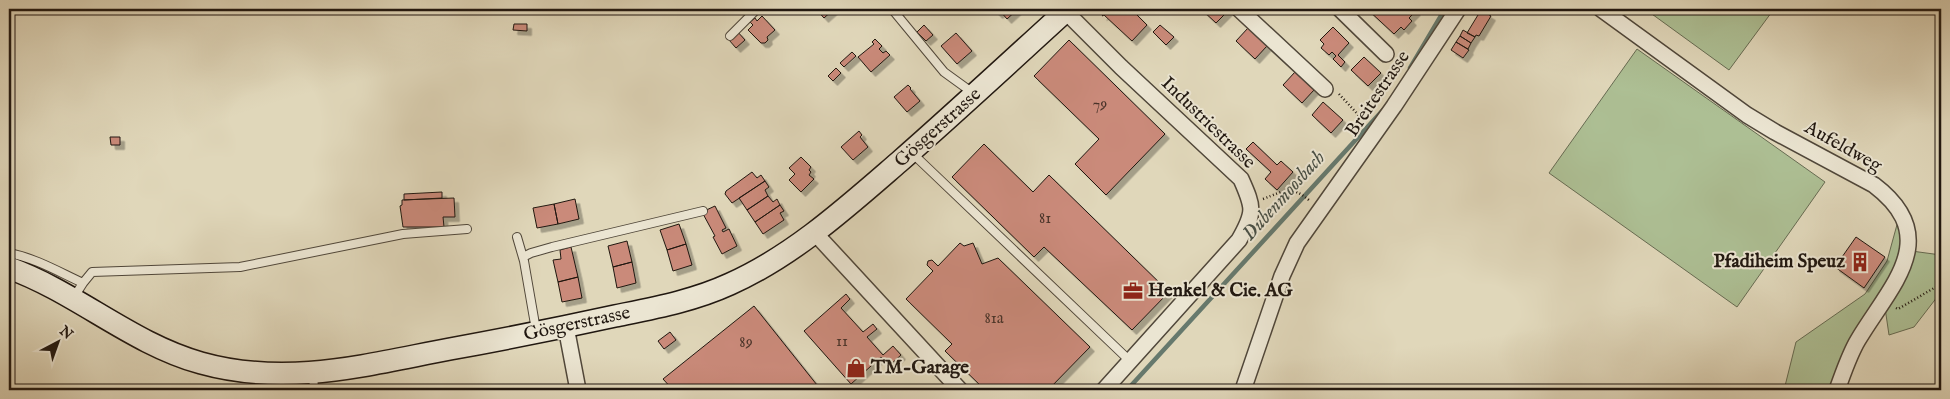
<svg xmlns="http://www.w3.org/2000/svg" width="1950" height="399" font-family="'IM FELL English',serif">
	<defs>
		<filter id="shadow"><feDropShadow dx="4.5" dy="4.5" stdDeviation="0" flood-color="#0004"/></filter>
	</defs>
	<rect width="100%" height="100%" fill="#e0d7ba"/>
	<filter id="stains"><feTurbulence type="fractalNoise" baseFrequency=".004" numOctaves="4"/><feColorMatrix values="0 0 0 0 .2 0 0 0 0 .09 0 0 0 0 .02 0 0 0 .5 -.17"/></filter>
	<radialGradient id="worn" r=".72"><stop offset=".6" stop-color="#630" stop-opacity="0"/><stop offset="1" stop-color="#630" stop-opacity=".3"/></radialGradient>
	<path fill="#adbf94" stroke="#666b52" d="M1645,9H1774L1729,70Z
		M1637,49L1825,182L1737,307L1549,173Z
		M1898,221L1904,250L1941,255V292L1914,327L1889,335L1884,301L1837,390H1784L1796,342L1865,294L1887,261Z"/>
	<g fill="none" stroke-linecap="round" stroke-linejoin="round">
		<path stroke="#66796d" stroke-width="4.5" d="M1410,68L1445,9
			M1127,390L1383,110"/>
	</g>
	<path fill="#ca8a7a" stroke="#201710" filter="url(#shadow)" d="M816,9H834L824,18Z
		M993,9H1018L1007,19L1001,12L998,14Z
		M1108,9H1131L1147,25L1132,41L1104,15L1102,16Z
		M1201,9H1227L1229,10L1216,23Z
		M1367,9H1414L1416,11L1409,18L1412,21L1404,30L1401,27L1394,34Z
		M1481,10L1491,16L1479,36L1476,35L1475,37L1467,33Z
		M762,16L775,30L767,37L768,40L765,43H761L748,30L753,25L750,22L755,18L757,21Z
		M514,24H527V31L513,30Z
		M924,25L933,35L926,41L917,32Z
		M1160,25L1174,37L1166,45L1153,32Z
		M1333,27L1349,43L1338,55L1345,62L1341,67L1333,59L1336,56L1332,52L1329,55L1321,48L1324,44L1320,40Z
		M1248,28L1267,46L1255,59L1236,41Z
		M1463,30L1475,37L1471,43L1460,36Z
		M737,31L745,40L736,48L729,40Z
		M956,33L972,51L957,64L941,46Z
		M1460,36L1471,43L1468,49L1456,42Z
		M875,39L882,46L879,49L883,53L886,51L890,55L871,72L858,57L874,44L872,42Z
		M1069,40L1165,134L1106,195L1075,164L1099,139L1034,76Z
		M1456,42L1469,50L1463,58L1451,50Z
		M852,52L856,56L844,67L840,63Z
		M1364,57L1381,73L1368,86L1351,70Z
		M836,68L841,73L833,81L828,76Z
		M1295,72L1314,90L1302,103L1283,85Z
		M908,85L911,88L910,89L920,101L907,112L894,97Z
		M1323,102L1343,120L1331,133L1312,115Z
		M859,131L862,135L860,137L868,147L853,160L841,147Z
		M110,137H120V145H111Z
		M1253,142L1277,165L1281,161L1293,172L1277,190L1265,179L1271,172L1246,149Z
		M984,144L1033,192L1049,175L1169,292L1132,330L1044,247L1034,257L952,177Z
		M801,157L811,167L809,170L811,172L809,175L814,179L801,192L789,180L795,174L789,168Z
		M752,172L757,178L761,175L765,181L732,203L725,194L726,191Z
		M765,181L769,187L765,190L768,196L747,210L739,198Z
		M442,192V198L404,200V194Z
		M768,196L773,202L777,199L780,205L755,222L747,210Z
		M454,198L455,217H443L444,227H403L400,206L402,205V200Z
		M575,199L579,219L558,224L554,204Z
		M554,204L558,224L537,228L533,208Z
		M780,205L784,211L780,213L784,220L763,234L755,222Z
		M715,206L726,228L722,230L723,232L729,229L737,246L722,254L713,237L715,236L702,212Z
		M679,224L686,244L667,250L660,230Z
		M1856,237L1885,257L1864,288L1835,267Z
		M627,241L632,262L613,267L608,246Z
		M960,243L964,246L973,243L982,264L998,258L1090,347L1048,390H985L945,351L952,344L906,299L933,271L927,265L928,261L932,260L938,266Z
		M686,244L692,265L673,271L667,250Z
		M571,247L578,277L558,282L553,260L561,259L560,250Z
		M632,262L636,283L617,288L613,267Z
		M578,277L582,298L562,302L558,282Z
		M846,294L850,299L841,308L863,332L873,324L877,329L867,337L883,355L893,346L901,355L891,364H888L881,357L851,384L804,331Z
		M754,306L821,390H673L663,379Z
		M670,332L676,340L664,349L658,341Z"/>
	<g fill="none" stroke-linecap="round" stroke-linejoin="round">
		<defs>
			<path id="service" d="M892,9L944,72L973,93
				M730,36L757,9
				M912,153L1130,361
				M517,237L524,261L536,330
				M9,253C35,258 59,272 83,283
				M523,257L531,253L552,247L703,211
				M74,297L83,283L92,272L240,267L403,234L467,229
				M313,373L314,390"/>
			<path id="minor" d="M1239,9L1325,89
				M1340,9L1386,54
				M1601,9L1747,115L1775,132L1874,185C1944,238 1890,286 1858,340C1849,355 1843,374 1837,390
				M1065,11L1121,67L1241,179C1254,208 1255,212 1239,240L1104,390
				M814,232L960,390
				M566,327L578,390
				M1243,390L1282,276L1297,243L1394,106L1458,9"/>
			<path id="secondary" d="M9,268C76,292 132,344 201,363C287,387 365,365 450,349C505,339 560,328 615,316C654,308 693,301 730,284C793,256 847,207 899,162C956,112 1012,60 1068,9"/>
		</defs>
		<use href="#service" stroke="#50473a" stroke-width="10"/>
		<use href="#minor" stroke="#50473a" stroke-width="18"/>
		<use href="#secondary" stroke="#201710" stroke-width="24"/>
		<path stroke="#201710" stroke-width="2.5" stroke-dasharray="1 2.5" stroke-linecap="butt" d="M1339,94L1364,121
			M1263,199C1285,191 1290,184 1310,201
			M1896,308L1898,309L1941,284"/>
		<use href="#service" stroke="#ebe5d2" stroke-width="8"/>
		<use href="#minor" stroke="#ebe5d2" stroke-width="15"/>
		<use href="#secondary" stroke="#ebe5d2" stroke-width="21"/>
	</g>
	<defs>
		<symbol id="building-bare" viewBox="-9 -9 18 18"><path d="M-4-6H4V6H1V3H-1V6H-4ZM-2.5-4.3h1.7v1.8h-1.7ZM.8-4.3h1.7v1.8H.8ZM-2.5-1h1.7V.8h-1.7ZM.8-1h1.7V.8H.8Z" fill="#8f2418" stroke="#ebe5d2" stroke-width="2.5" paint-order="stroke"/></symbol>
		<symbol id="office-bare" viewBox="-9 -9 18 18"><path d="M-6-3h4V-5.5h4V-3h4V5H-6ZM-1-4.5V-3h2v-1.5ZM-6 0V1H6V0Z" fill="#8f2418" stroke="#ebe5d2" stroke-width="2.5" paint-order="stroke"/></symbol>
		<symbol id="shop-bare" viewBox="-9 -9 18 18"><path d="M-5-2.5h2.3a2.7 3.5 0 0 1 5.4 0H5L5.5 6h-11ZM-1.5-2.5h3a1.5 2.3 0 0 0-3 0Z" fill="#8f2418" stroke="#ebe5d2" stroke-width="2.5" paint-order="stroke"/></symbol>
	</defs>
	<g fill-rule="evenodd">
		<use href="#building-bare" x="1846" y="248" width="28" height="28"/>
		<use href="#office-bare" x="1119" y="277" width="28" height="28"/>
		<use href="#shop-bare" x="842" y="354" width="28" height="28"/>
	</g>
	<g text-anchor="middle" dominant-baseline="central" stroke-width="4" stroke-linejoin="round" paint-order="stroke">
		<g font-size="16" fill="#4a342a">
			<text x="1100" y="105">79</text>
			<text x="1045" y="219">81</text>
			<text x="994" y="319">81a</text>
			<text x="842" y="342">11</text>
			<text x="746" y="343">89</text>
		</g>
		<g font-size="19" fill="#201710" stroke="#ebe5d2">
			<text transform="translate(1378 94) rotate(-56)">Breitestrasse</text>
			<text transform="translate(1208 123) rotate(44)">Industriestrasse</text>
			<text transform="translate(938 128) rotate(-42)">Gösgerstrasse</text>
			<text transform="translate(1843 147) rotate(29)">Aufeldweg</text>
			<text transform="translate(577 324) rotate(-12)">Gösgerstrasse</text>
		</g>
		<g font-size="19" font-weight="bold" fill="#201710" stroke="#ebe5d2" text-anchor="start">
			<text x="1845" y="262" text-anchor="end">Pfadiheim Speuz</text>
			<text x="1148" y="291">Henkel &amp; Cie. AG</text>
			<text x="871" y="368">TM-Garage</text>
		</g>
		<g font-size="20" font-style="italic" fill="#495046" stroke="#ebe5d2">
			<text transform="translate(1284 196) rotate(-48)">Dubenmoosbach</text>
		</g>
	</g>
	<rect width="1950" height="399" fill="none" stroke="#e0d7ba" stroke-width="30"/>
	<rect x="10" y="10" width="1930" height="379" fill="none" stroke="#201710" stroke-width="2.5"/>
	<rect x="15" y="15" width="1920" height="369" fill="none" stroke="#201710"/>
	<g transform="translate(58 342) rotate(41)" stroke="#ebe5d2" stroke-width="4" paint-order="stroke">
	<path d="M0-4L9 19L0 12L-9 19Z" fill="#201710"/>
	<text y="-8" font-size="14" font-weight="bold" text-anchor="middle" fill="#201710">N</text>
	</g>
	<rect width="100%" height="100%" filter="url(#stains)"/>
	<rect width="100%" height="100%" fill="url(#worn)"/>
</svg>
